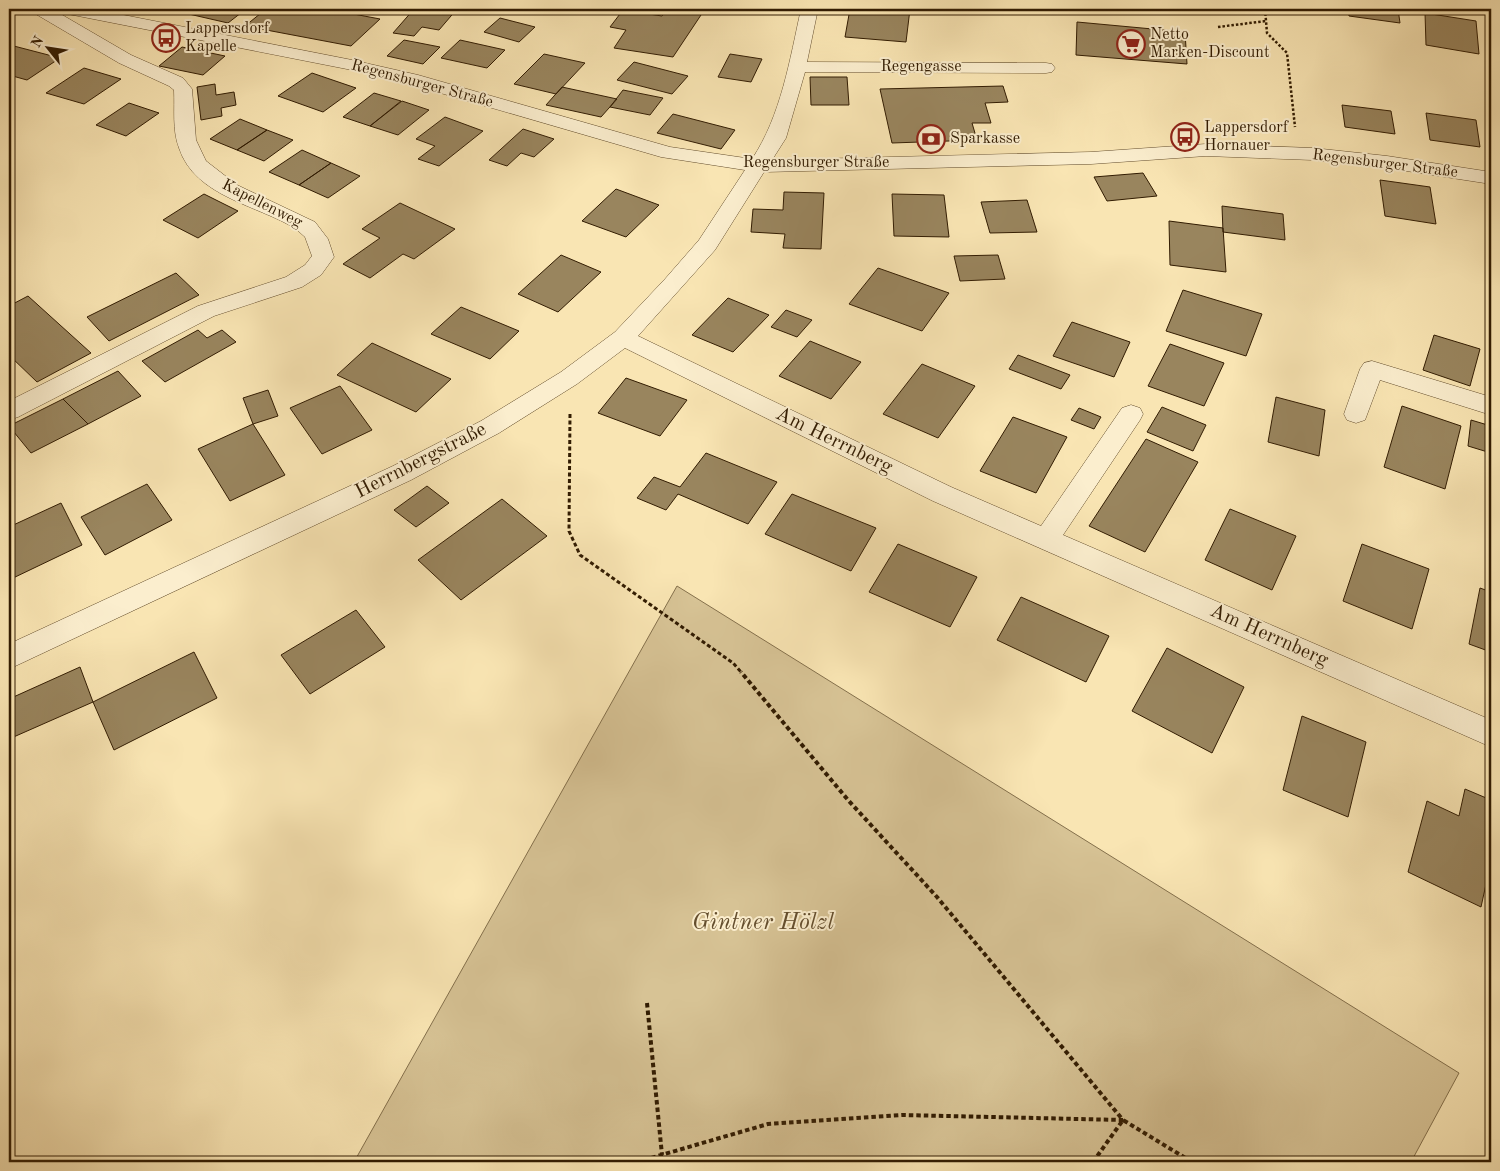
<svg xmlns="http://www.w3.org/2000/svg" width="1500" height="1171" font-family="'Old Standard TT',serif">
	<rect width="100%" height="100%" fill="#f9e5b3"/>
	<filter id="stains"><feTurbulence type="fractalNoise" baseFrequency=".004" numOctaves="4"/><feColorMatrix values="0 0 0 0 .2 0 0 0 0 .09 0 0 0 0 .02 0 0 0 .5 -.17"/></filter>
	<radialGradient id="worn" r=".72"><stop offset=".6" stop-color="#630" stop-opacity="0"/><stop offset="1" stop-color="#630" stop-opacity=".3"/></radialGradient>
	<path fill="#d7c395" stroke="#84704c" d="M677,586L1459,1073L1411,1162H354Z"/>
	<path fill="#99855e" stroke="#321c02" d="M167,9H246L228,23Z
		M266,9H327L380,19L351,46L245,26Z
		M370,9H398L395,13L368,11Z
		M414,9H457L439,30L422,27L414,36L393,33Z
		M667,9L703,12L673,57L614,48L626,30L610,27L623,10L662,16Z
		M850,9H910L906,42L845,37Z
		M1348,9H1398L1400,23L1349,16Z
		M1425,13L1476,21L1479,54L1426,45Z
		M500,18L535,27L519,42L484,32Z
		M1077,22L1185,32L1187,64L1076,55Z
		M404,40L440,47L423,64L387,56Z
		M460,40L505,50L487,68L441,58Z
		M10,45L60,58L27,80L9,75V46Z
		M182,47L225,56L203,75L159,66Z
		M544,54L585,63L556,94L514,84Z
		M730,54L762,59L751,82L718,77Z
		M634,62L688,76L672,94L617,80Z
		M84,68L121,79L84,104L46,93Z
		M312,73L356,88L323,112L278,96Z
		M810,77H847L849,105H811Z
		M215,84L216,95L234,92L236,105L221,108L222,116L201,120L197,87Z
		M1003,86L1008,102L985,103L991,123H972L977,140L892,143L880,89Z
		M562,87L617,99L601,117L546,105Z
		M623,90L663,98L650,115L610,107Z
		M374,93L401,101L370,126L343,117Z
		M402,101L429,110L398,135L370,126Z
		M129,103L159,113L126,136L96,125Z
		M1342,105L1391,111L1395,134L1345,127Z
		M1426,113L1476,120L1480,147L1430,140Z
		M673,114L735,130L721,149L657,133Z
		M445,117L483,131L439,166L418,159L435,146L416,139Z
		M240,119L267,130L237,150L210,139Z
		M523,129L554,139L534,157L521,153L507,166L489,160Z
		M267,130L293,140L264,161L237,150Z
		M302,150L331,163L299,185L269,172Z
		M331,163L360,176L328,198L299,185Z
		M1143,173L1157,196L1107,201L1094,177Z
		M1380,180L1430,187L1436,224L1385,216Z
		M616,189L659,205L626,237L582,221Z
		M784,192L824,193L821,249L783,248L785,234L751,232L753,209L783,210Z
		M204,194L238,211L198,238L163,220Z
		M892,194L944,195L949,237L894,236Z
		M1027,200L1037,232L990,233L981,202Z
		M400,203L455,229L414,259L403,254L370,278L343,264L380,238L362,229Z
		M1222,206L1283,214L1285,240L1223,232Z
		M1169,221L1223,228L1226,272L1170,265Z
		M561,255L601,272L558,312L518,294Z
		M998,255L1005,279L960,281L954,256Z
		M878,268L949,293L922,331L849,304Z
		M176,273L199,295L109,341L87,317Z
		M1183,290L1262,314L1246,356L1166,331Z
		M28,296L91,353L37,382L9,355V306Z
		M728,298L769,315L733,352L692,335Z
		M461,307L519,331L490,359L431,334Z
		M786,310L812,320L797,337L771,327Z
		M1072,322L1130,342L1114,377L1053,356Z
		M198,330L207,338L222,330L236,342L165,382L142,361Z
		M1434,335L1480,349L1470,386L1423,370Z
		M810,341L861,362L831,399L779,376Z
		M372,343L451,379L416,412L337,375Z
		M1170,344L1224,363L1204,406L1148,386Z
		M1018,355L1070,375L1061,389L1009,369Z
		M922,364L975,386L938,438L883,414Z
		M118,371L141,396L88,424L63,399Z
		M626,378L687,400L660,436L598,413Z
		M340,386L372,430L322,454L290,408Z
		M268,390L278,416L253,424L243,398Z
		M1276,397L1325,410L1319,456L1268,442Z
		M63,399L88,424L31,453L9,426Z
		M1402,406L1461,426L1445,489L1384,467Z
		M1162,407L1206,425L1193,451L1147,432Z
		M1079,408L1101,417L1094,429L1071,420Z
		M1013,417L1067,437L1036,493L980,471Z
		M1471,420L1491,426V453L1468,446Z
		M253,424L285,475L230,501L198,449Z
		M1146,439L1198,462L1145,552L1089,526Z
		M706,453L777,482L748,524L678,494L666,510L637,498L654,477L680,487Z
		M147,484L172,520L105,555L81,517Z
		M427,486L449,503L416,527L394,510Z
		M792,494L876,528L851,571L765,534Z
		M502,499L547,536L461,600L418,560Z
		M61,503L82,545L11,579L9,574V527Z
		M1230,509L1296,536L1272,590L1205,560Z
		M898,544L977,577L950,627L869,592Z
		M1362,544L1429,569L1412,629L1343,601Z
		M1480,588L1491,592V652L1469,644Z
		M1021,597L1109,636L1086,682L997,640Z
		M356,610L385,647L310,694L281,655Z
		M1167,648L1244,687L1212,753L1132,711Z
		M194,652L217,698L114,750L93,702Z
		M80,667L93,702L9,739V699Z
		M1302,716L1366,742L1348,817L1283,790Z
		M1465,789L1491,800V876L1488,875L1481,907L1408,872L1427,801L1459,816Z"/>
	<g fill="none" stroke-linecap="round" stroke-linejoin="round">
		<defs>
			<path id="minor" d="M32,9H52L131,55L183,78L192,89L196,140L206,161L237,185L315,222L328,239L334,257L321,275L302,287L214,316L18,417L9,420V401L198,306L286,277L305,265L312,256L305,237L296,229C258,205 195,197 179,148C172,130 175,109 174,90L169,86L119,63L34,13Z
				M60,9H93L352,60L418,75L670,147L752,159C781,116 790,59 801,9H818L807,62L1046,63L1052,64L1055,68L1052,72L1046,73L805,72L786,138L772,160L1091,152L1206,144L1313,148L1387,156L1491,172V184L1387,168L1313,160L1206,156L1091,164L764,172L715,250L638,336L951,487L1041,526L1122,408L1131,405L1140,408L1143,414L1140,420L1063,535L1491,720V747L933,501L625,348L577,384L499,433L411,480L9,669V644L393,466L481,421L561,372L615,332L665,279L699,240L745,170L661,157L406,83L352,70L68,14L62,13Z
				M1372,361L1491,397V415L1380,380L1365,420L1356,423L1347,420L1344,414L1360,369L1364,363Z"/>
		</defs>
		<use href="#minor" stroke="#644e2e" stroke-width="1"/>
		<path stroke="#321c02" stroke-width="2.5" stroke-dasharray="2.5 2" stroke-linecap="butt" d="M1265,9L1267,33L1287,53L1295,127
			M1218,27L1266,21"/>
		<path stroke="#321c02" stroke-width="3" stroke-dasharray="4 2.5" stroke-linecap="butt" d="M570,414L569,531L580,555L733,663L742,673"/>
		<path stroke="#321c02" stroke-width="4" stroke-dasharray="4.5 3" stroke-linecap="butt" d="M647,1003L662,1155
			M637,1162L768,1124L903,1115L1123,1120L937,897L848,800L741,672
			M1093,1162L1123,1120L1192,1162"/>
		<use href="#minor" fill="#fbeece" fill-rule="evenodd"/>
	</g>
	<defs>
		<symbol id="bus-ring" viewBox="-11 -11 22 22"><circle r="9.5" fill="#fbeece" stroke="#8f2418" stroke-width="1.5"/><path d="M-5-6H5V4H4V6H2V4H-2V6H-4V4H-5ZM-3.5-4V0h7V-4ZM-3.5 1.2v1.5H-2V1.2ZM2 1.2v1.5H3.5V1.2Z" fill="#8f2418"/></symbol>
		<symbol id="supermarket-ring" viewBox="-11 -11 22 22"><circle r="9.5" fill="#fbeece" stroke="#8f2418" stroke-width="1.5"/><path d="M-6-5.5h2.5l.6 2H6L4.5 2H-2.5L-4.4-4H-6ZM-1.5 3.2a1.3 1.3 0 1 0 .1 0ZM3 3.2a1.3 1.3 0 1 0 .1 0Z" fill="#8f2418"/></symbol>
		<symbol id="bank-ring" viewBox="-11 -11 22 22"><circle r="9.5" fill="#fbeece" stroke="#8f2418" stroke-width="1.5"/><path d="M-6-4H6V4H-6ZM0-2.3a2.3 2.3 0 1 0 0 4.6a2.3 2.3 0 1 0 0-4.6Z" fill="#8f2418"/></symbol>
	</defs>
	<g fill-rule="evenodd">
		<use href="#bus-ring" x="150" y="22" width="32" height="32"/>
		<use href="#supermarket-ring" x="1115" y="28" width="32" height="32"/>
		<use href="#bus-ring" x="1169" y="121" width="32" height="32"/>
		<use href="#bank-ring" x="915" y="123" width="32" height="32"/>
	</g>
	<g text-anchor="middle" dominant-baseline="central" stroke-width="4" stroke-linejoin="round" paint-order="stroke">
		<g font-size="16" fill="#321c02" stroke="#fbeece" text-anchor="start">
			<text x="185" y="29">Lappersdorf<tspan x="185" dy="18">Kapelle</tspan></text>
			<text x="1150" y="35">Netto<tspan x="1150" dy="18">Marken-Discount</tspan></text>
			<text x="1204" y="128">Lappersdorf<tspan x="1204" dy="18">Hornauer</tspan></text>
			<text x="950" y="139">Sparkasse</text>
		</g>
		<g font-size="16" fill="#321c02" stroke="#fbeece">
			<text x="921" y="67">Regengasse</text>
			<text transform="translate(422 84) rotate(15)">Regensburger Straße</text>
			<text x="816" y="163">Regensburger Straße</text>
			<text transform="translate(1385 164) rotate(7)">Regensburger Straße</text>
			<text transform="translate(262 204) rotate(27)">Kapellenweg</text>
		</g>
		<g font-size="20" fill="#321c02" stroke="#fbeece">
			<text transform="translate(834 441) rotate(26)">Am Herrnberg</text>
			<text transform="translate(421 461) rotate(-27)">Herrnbergstraße</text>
			<text transform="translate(1269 636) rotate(24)">Am Herrnberg</text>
		</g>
		<g font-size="24" font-style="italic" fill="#644e2e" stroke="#fbeece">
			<text x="763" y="923">Gintner Hölzl</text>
		</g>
	</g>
	<rect width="1500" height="1171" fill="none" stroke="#f9e5b3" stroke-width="30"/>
	<rect x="10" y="10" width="1480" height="1151" fill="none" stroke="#321c02" stroke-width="2.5"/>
	<rect x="15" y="15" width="1470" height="1141" fill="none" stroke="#321c02"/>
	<g transform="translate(48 48) rotate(300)" stroke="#fbeece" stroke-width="4" paint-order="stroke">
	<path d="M0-4L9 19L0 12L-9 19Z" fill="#321c02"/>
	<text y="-8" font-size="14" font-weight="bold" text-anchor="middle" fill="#321c02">N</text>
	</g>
	<rect width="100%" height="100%" filter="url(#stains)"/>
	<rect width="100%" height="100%" fill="url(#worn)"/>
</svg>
